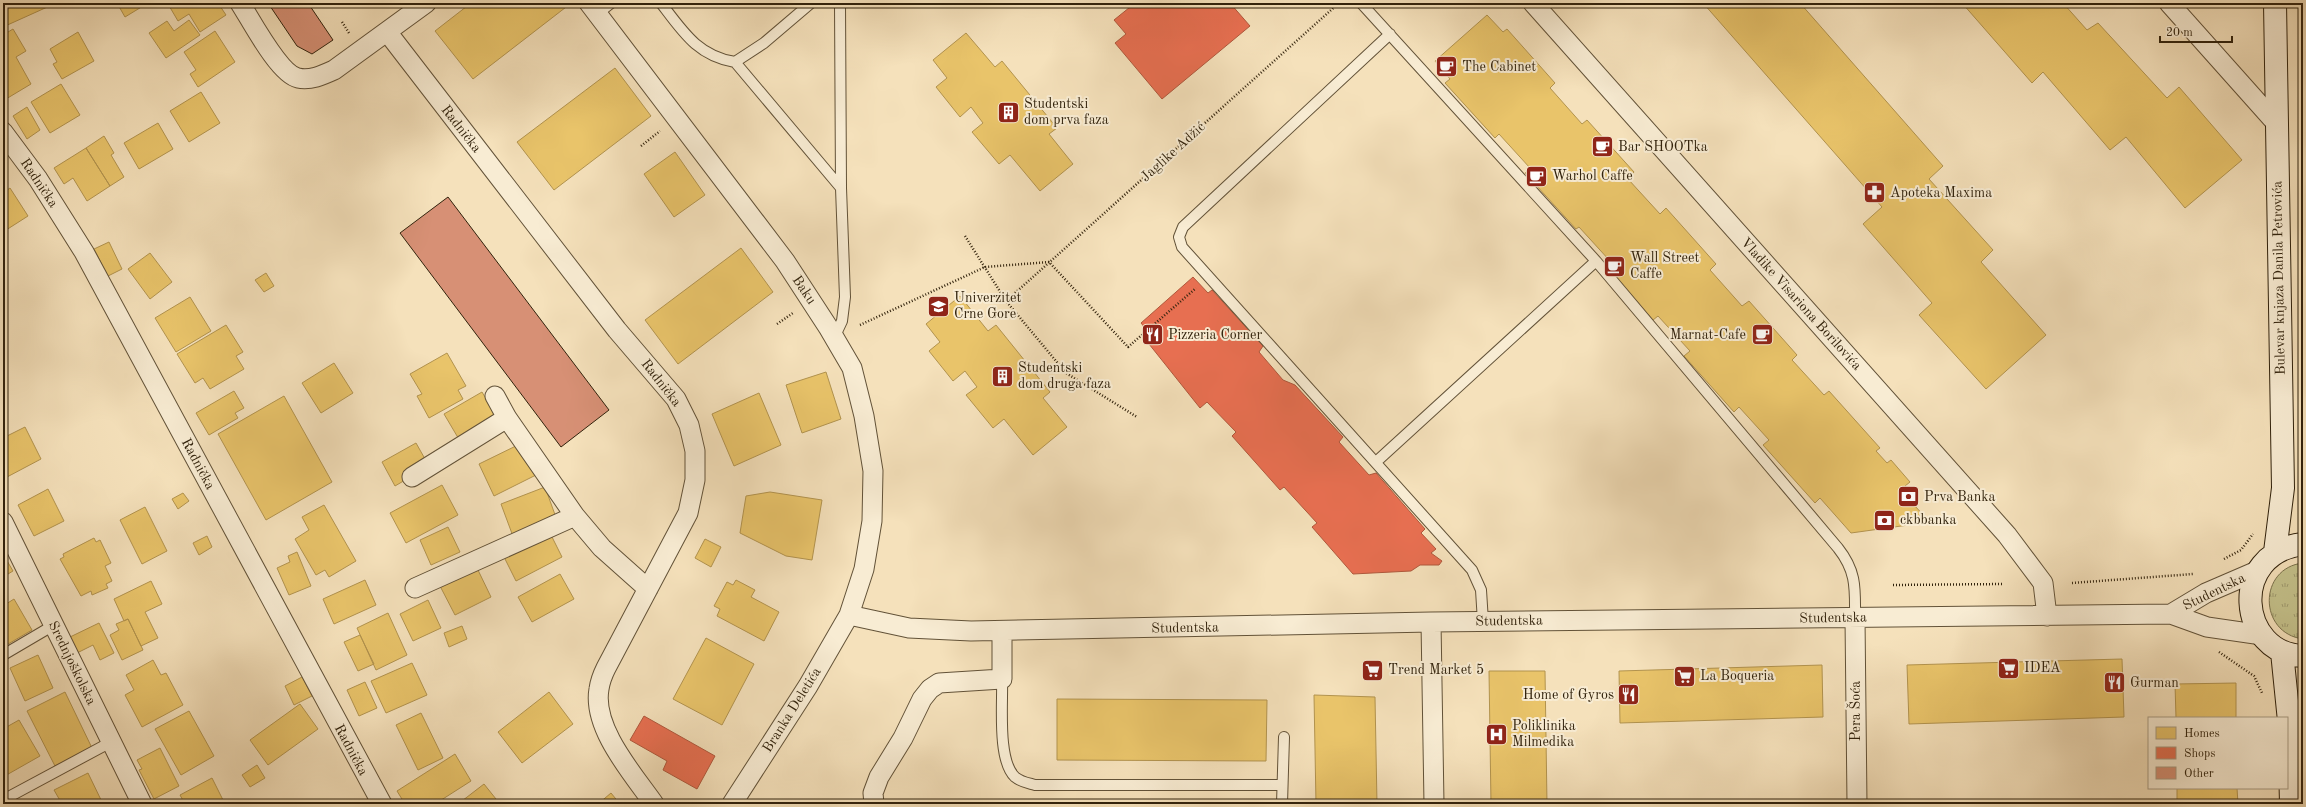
<svg xmlns="http://www.w3.org/2000/svg" width="2306" height="807" font-family="'Old Standard TT',serif">
	<defs>
		<pattern id="grass-tufts" width="24" height="20" patternUnits="userSpaceOnUse"><rect width="24" height="20" fill="#c4c18b"/><path d="M3 7l-1-3M5 7V3M7 7l1-3M15 17l-1-3M17 17v-4M19 17l1-3" fill="none" stroke="#a09c70"/></pattern>
	</defs>
	<rect width="100%" height="100%" fill="#f5e1bb"/>
	<filter id="stains"><feTurbulence type="fractalNoise" baseFrequency=".005" numOctaves="4"/><feColorMatrix values="0 0 0 0 .2 0 0 0 0 .09 0 0 0 0 .02 0 0 0 .5 -.17"/></filter>
	<radialGradient id="worn" r=".72"><stop offset=".6" stop-color="#630" stop-opacity="0"/><stop offset="1" stop-color="#630" stop-opacity=".3"/></radialGradient>
	<path fill="url(#grass-tufts)" stroke="#7a724c" d="M2303,563V639C2258,633 2258,568 2303,563Z"/>
	<path fill="#e9c46a" stroke="#b2934e" d="M3,3H54V4L3,27Z
		M117,3H148L125,17Z
		M169,3H218L226,15L200,32L189,14L178,21L168,4Z
		M471,3H569L570,4L473,79L435,31Z
		M1703,3H1800L1943,166L1929,179L1993,250L1981,262L2046,335L1986,389L1919,315L1932,303L1863,224L1882,207Z
		M1962,3H2063L2087,30L2098,23L2167,98L2179,87L2242,160L2185,208L2126,137L2110,150L2043,72L2032,83Z
		M1487,15L1503,32L1507,29L1555,83L1550,88L1582,124L1587,120L1634,172L1628,179L1660,214L1666,208L1716,264L1710,270L1742,306L1749,301L1797,355L1792,360L1824,395L1829,391L1880,448L1876,451L1887,463L1891,460L1910,482L1905,486L1918,500L1913,504L1930,522L1851,533L1820,498L1815,503L1763,445L1769,440L1739,407L1734,412L1684,356L1690,351L1658,316L1653,320L1605,265L1610,261L1579,227L1576,229L1525,173L1530,168L1499,134L1495,138L1445,83L1450,79L1435,61Z
		M189,20L200,35L166,58L149,33L167,21L174,31Z
		M13,29L26,51L16,57L31,84L6,99L3,94V35Z
		M215,31L235,62L198,87L190,74L196,70L184,52Z
		M78,32L94,61L62,79L53,64L57,62L50,49Z
		M966,33L995,67L1002,61L1057,128L1049,134L1073,164L1040,191L1010,155L999,164L972,132L983,123L971,107L960,117L936,87L947,78L933,60Z
		M615,68L651,116L554,190L517,142Z
		M61,84L80,115L50,133L31,102Z
		M201,92L220,123L189,142L170,111Z
		M27,107L40,130L27,139L13,116Z
		M158,123L173,149L139,169L124,143Z
		M104,136L114,153L111,155L124,177L110,186L86,148Z
		M86,148L110,186L87,201L73,178L64,184L54,168Z
		M675,152L705,195L674,217L644,174Z
		M10,188L28,216L3,232V193Z
		M109,242L122,269L108,276L94,249Z
		M741,248L773,292L678,364L645,320Z
		M150,253L172,282L150,299L128,269Z
		M266,273L274,286L264,292L255,280Z
		M960,296L988,331L996,325L1050,392L1043,398L1067,427L1033,455L1004,419L993,428L966,395L977,387L965,371L953,381L929,351L940,342L926,324Z
		M190,297L211,331L176,352L155,318Z
		M226,325L243,352L236,356L244,369L210,389L203,378L195,383L177,354Z
		M447,353L466,386L458,390L463,399L429,418L417,396L422,394L410,374Z
		M334,363L353,393L321,413L302,383Z
		M826,372L841,419L802,433L786,385Z
		M234,391L244,408L235,413L238,418L209,435L196,413Z
		M482,392L497,418L460,441L444,414Z
		M759,393L781,445L734,466L712,414Z
		M284,396L332,482L266,520L218,434Z
		M25,427L41,459L7,477L3,470V438Z
		M416,443L429,466L395,486L382,462Z
		M522,443L538,474L494,496L479,464Z
		M442,485L458,515L406,543L390,513Z
		M545,487L558,523L514,539L501,504Z
		M48,489L64,521L34,536L18,505Z
		M770,492L822,500L812,560L786,556L740,533L746,496Z
		M183,493L189,501L178,509L172,499Z
		M324,505L356,561L329,577L325,570L316,575L295,539L309,530L302,517Z
		M145,507L167,551L142,564L120,520Z
		M448,527L460,552L431,565L420,540Z
		M550,533L562,557L516,581L504,557Z
		M207,536L212,547L199,555L193,543Z
		M94,538L96,542L100,540L111,563L105,566L112,581L106,584L108,588L92,595L91,591L81,596L60,559L64,557L63,554Z
		M705,539L721,547L711,567L695,558Z
		M297,552L311,586L289,595L277,568L290,562L288,556Z
		M3,554L13,571L3,577Z
		M477,568L491,597L455,615L440,586Z
		M560,574L574,599L532,622L518,597Z
		M365,580L376,605L334,624L323,599Z
		M736,580L755,590L751,597L779,612L764,641L717,616L720,609L714,606L727,582L733,585Z
		M151,581L162,604L145,612L158,638L141,646L128,619L124,621L114,599Z
		M14,599L32,630L3,647V606Z
		M428,600L441,628L413,641L400,614Z
		M388,613L407,655L376,670L357,628Z
		M128,619L143,650L122,660L110,635L119,630L116,624Z
		M99,623L114,653L100,660L93,645L77,653L70,637Z
		M462,626L467,639L449,647L444,633Z
		M360,635L374,664L358,671L344,642Z
		M706,638L754,664L722,725L673,699Z
		M38,655L53,688L25,701L10,668Z
		M2122,659L2124,717L1909,724L1907,665Z
		M153,660L161,675L166,673L183,705L142,727L125,695L134,690L126,675Z
		M412,663L427,695L386,713L371,681Z
		M1822,665L1823,717L1620,723L1619,671Z
		M1489,671H1545L1547,804H1491Z
		M302,677L312,696L294,705L285,686Z
		M365,682L377,708L359,716L347,690Z
		M2236,683V718H2176L2175,684Z
		M65,692L92,748L55,766L27,711Z
		M549,692L573,724L522,763L498,732Z
		M1314,695L1375,697L1377,804H1316Z
		M1057,699L1267,700L1266,761L1057,760Z
		M300,704L318,729L268,765L250,740Z
		M189,711L214,756L181,775L155,729Z
		M421,713L443,758L418,770L396,725Z
		M19,720L40,756L3,777V729Z
		M160,748L179,786L154,799L139,770L142,769L137,760Z
		M455,754L471,781L435,804H405L397,791Z
		M257,765L265,778L250,787L242,775Z
		M88,773L103,804H62L54,790Z
		M212,778L225,804H185L180,795Z
		M484,784L500,804H458Z
		M2177,788H2237L2238,804H2177Z
		M611,793L620,804H598Z"/>
	<path fill="#e76f51" stroke="#b0583c" d="M1135,3H1230L1250,26L1162,99L1115,43L1126,34L1114,20Z
		M1193,277L1208,293L1212,290L1263,346L1259,352L1283,380L1295,385L1343,437L1339,442L1369,475L1376,473L1425,529L1421,533L1436,549L1431,553L1442,561L1439,565H1420L1411,571L1353,574L1312,527L1317,523L1284,487L1280,490L1232,436L1236,432L1207,402L1200,408L1149,344L1155,340L1141,323Z
		M644,716L715,756L697,789L663,770L667,761L630,740Z"/>
	<path fill="#d79075" stroke="#31220c" d="M268,3H308L333,40L312,54L297,46Z
		M448,197L609,410L561,447L400,233Z"/>
	<g fill="none" stroke-linecap="round" stroke-linejoin="round">
		<defs>
			<path id="service" d="M661,3C683,32 698,56 735,62L764,43L811,3
				M1361,3L1596,261L1838,548C1857,572 1855,589 1855,618
				M597,14L611,3
				M1390,34L1183,227L1179,237L1182,247L1472,570L1481,590L1483,622
				M735,62L841,188
				M834,338L842,321L845,297L841,188L840,3
				M1376,462L1596,261
				M3,655L54,625
				M1002,679C1003,703 997,760 1015,777C1021,782 1028,783 1035,785H1282
				M3,800L111,742
				M1282,804L1284,737"/>
			<path id="minor" d="M240,3C251,20 279,74 298,78C310,81 323,75 334,70L426,3
				M589,3L785,261L828,327L852,368L864,416L873,471L872,521L864,569L849,615L808,686L732,804
				M1533,3L2007,535L2043,583L2047,616
				M2169,3L2276,123
				M388,33L617,330L676,399L689,425L695,451V480L688,513L606,668C603,674 600,682 599,689C592,728 633,774 654,804
				M3,132L38,179L84,252L382,804
				M495,396L507,418L575,516L602,548L648,589
				M412,477L507,418
				M3,522L142,804
				M415,588L575,516
				M2171,614L2206,593L2257,571
				M849,615L909,628L971,631L1431,622L2171,614L2207,627L2262,635
				M1855,618L1857,804
				M1431,622L1434,804
				M874,804L873,793L879,777L903,738L922,699L930,689L939,683L1002,679V631"/>
			<path id="secondary" d="M2303,544C2228,553 2238,654 2303,656
				M2275,552L2283,488L2275,3
				M2282,652L2289,721L2291,804"/>
		</defs>
		<use href="#service" stroke="#625238" stroke-width="12"/>
		<use href="#minor" stroke="#625238" stroke-width="21"/>
		<use href="#secondary" stroke="#31220c" stroke-width="24"/>
		<path stroke="#31220c" stroke-width="2.5" stroke-dasharray="1 2" stroke-linecap="butt" d="M342,22L349,33
			M641,146L660,131
			M965,236L1006,301L1066,373L1137,417
			M1006,301L1339,3
			M777,324L793,313
			M860,325L985,267L1049,262L1128,347L1196,288
			M2224,559L2241,550L2253,534
			M2072,583L2193,574
			M1893,585L2004,584
			M2219,652L2254,676L2262,693"/>
		<use href="#service" stroke="#f8ecd3" stroke-width="10"/>
		<use href="#minor" stroke="#f8ecd3" stroke-width="19"/>
		<use href="#secondary" stroke="#f8ecd3" stroke-width="22"/>
	</g>
	<defs>
		<symbol id="cafe-square" viewBox="-11 -11 22 22"><rect x="-9" y="-9" width="18" height="18" rx="4" fill="#8f2418" stroke="#f8ecd3"/><path d="M-5.5-4.5H6V0H3Q3 3.5 0 3.5H-2.5Q-5.5 3.5-5.5 0ZM3-3.2v2h1.7v-2ZM-6 4.5H4V6H-6Z" fill="#fff"/></symbol>
		<symbol id="building-square" viewBox="-11 -11 22 22"><rect x="-9" y="-9" width="18" height="18" rx="4" fill="#8f2418" stroke="#f8ecd3"/><path d="M-4-6H4V6H1V3H-1V6H-4ZM-2.5-4.3h1.7v1.8h-1.7ZM.8-4.3h1.7v1.8H.8ZM-2.5-1h1.7V.8h-1.7ZM.8-1h1.7V.8H.8Z" fill="#fff"/></symbol>
		<symbol id="pharmacy-square" viewBox="-11 -11 22 22"><rect x="-9" y="-9" width="18" height="18" rx="4" fill="#8f2418" stroke="#f8ecd3"/><path d="M-2-6h4v4h4v4h-4v4h-4v-4h-4v-4h4Z" fill="#fff"/></symbol>
		<symbol id="university-square" viewBox="-11 -11 22 22"><rect x="-9" y="-9" width="18" height="18" rx="4" fill="#8f2418" stroke="#f8ecd3"/><path d="M0-5L7-2L0 1L-7-2ZM-4 1L0 2.5L4 1V4Q0 6-4 4Z" fill="#fff"/></symbol>
		<symbol id="restaurant-square" viewBox="-11 -11 22 22"><rect x="-9" y="-9" width="18" height="18" rx="4" fill="#8f2418" stroke="#f8ecd3"/><path d="M-5-6h1v4h1v-4h1v4h1v-4h1v5L-1.5 .5V6h-2V.5L-5-1ZM5-6V6H3V1.5H1.5Q1.5-4 5-6Z" fill="#fff"/></symbol>
		<symbol id="bank-square" viewBox="-11 -11 22 22"><rect x="-9" y="-9" width="18" height="18" rx="4" fill="#8f2418" stroke="#f8ecd3"/><path d="M-6-4H6V4H-6ZM0-2.3a2.3 2.3 0 1 0 0 4.6a2.3 2.3 0 1 0 0-4.6Z" fill="#fff"/></symbol>
		<symbol id="supermarket-square" viewBox="-11 -11 22 22"><rect x="-9" y="-9" width="18" height="18" rx="4" fill="#8f2418" stroke="#f8ecd3"/><path d="M-6-5.5h2.5l.6 2H6L4.5 2H-2.5L-4.4-4H-6ZM-1.5 3.2a1.3 1.3 0 1 0 .1 0ZM3 3.2a1.3 1.3 0 1 0 .1 0Z" fill="#fff"/></symbol>
		<symbol id="hospital-square" viewBox="-11 -11 22 22"><rect x="-9" y="-9" width="18" height="18" rx="4" fill="#8f2418" stroke="#f8ecd3"/><path d="M-5-5h3v3.5h4V-5h3V5h-3V1.5h-4V5h-3Z" fill="#fff"/></symbol>
	</defs>
	<g fill-rule="evenodd">
		<use href="#cafe-square" x="1434" y="54" width="25" height="25"/>
		<use href="#building-square" x="996" y="100" width="25" height="25"/>
		<use href="#cafe-square" x="1590" y="134" width="25" height="25"/>
		<use href="#cafe-square" x="1524" y="164" width="25" height="25"/>
		<use href="#pharmacy-square" x="1862" y="180" width="25" height="25"/>
		<use href="#cafe-square" x="1602" y="254" width="25" height="25"/>
		<use href="#university-square" x="926" y="294" width="25" height="25"/>
		<use href="#restaurant-square" x="1140" y="322" width="25" height="25"/>
		<use href="#cafe-square" x="1750" y="322" width="25" height="25"/>
		<use href="#building-square" x="990" y="364" width="25" height="25"/>
		<use href="#bank-square" x="1896" y="484" width="25" height="25"/>
		<use href="#bank-square" x="1872" y="508" width="25" height="25"/>
		<use href="#supermarket-square" x="1996" y="656" width="25" height="25"/>
		<use href="#supermarket-square" x="1360" y="658" width="25" height="25"/>
		<use href="#supermarket-square" x="1672" y="664" width="25" height="25"/>
		<use href="#restaurant-square" x="2102" y="670" width="25" height="25"/>
		<use href="#restaurant-square" x="1616" y="682" width="25" height="25"/>
		<use href="#hospital-square" x="1484" y="722" width="25" height="25"/>
	</g>
	<g text-anchor="middle" dominant-baseline="central" stroke-width="4" stroke-linejoin="round" paint-order="stroke">
		<g font-size="14" fill="#31220c" stroke="#f8ecd3" text-anchor="start">
			<text x="1462" y="67">The Cabinet</text>
			<text x="1024" y="104">Studentski<tspan x="1024" dy="16">dom prva faza</tspan></text>
			<text x="1618" y="147">Bar SHOOTka</text>
			<text x="1552" y="176">Warhol Caffe</text>
			<text x="1890" y="193">Apoteka Maxima</text>
			<text x="1630" y="258">Wall Street<tspan x="1630" dy="16">Caffe</tspan></text>
			<text x="954" y="298">Univerzitet<tspan x="954" dy="16">Crne Gore</tspan></text>
			<text x="1168" y="335">Pizzeria Corner</text>
			<text x="1746" y="335" text-anchor="end">Marnat-Cafe</text>
			<text x="1018" y="368">Studentski<tspan x="1018" dy="16">dom druga faza</tspan></text>
			<text x="1924" y="497">Prva Banka</text>
			<text x="1900" y="520">ckbbanka</text>
			<text x="2024" y="668">IDEA</text>
			<text x="1388" y="670">Trend Market 5</text>
			<text x="1700" y="676">La Boqueria</text>
			<text x="2130" y="683">Gurman</text>
			<text x="1614" y="695" text-anchor="end">Home of Gyros</text>
			<text x="1512" y="726">Poliklinika<tspan x="1512" dy="16">Milmedika</tspan></text>
		</g>
		<g font-size="14" fill="#31220c" stroke="#f8ecd3">
			<text transform="translate(461 129) rotate(52)">Radnička</text>
			<text transform="translate(1173 152) rotate(-42)">Jaglike Adžić</text>
			<text transform="translate(39 183) rotate(56)">Radnička</text>
			<text transform="translate(2279 278) rotate(-91)">Bulevar knjaza Danila Petrovića</text>
			<text transform="translate(804 290) rotate(56)">Baku</text>
			<text transform="translate(1801 304) rotate(48)">Vladike Visariona Borilovića</text>
			<text transform="translate(661 383) rotate(52)">Radnička</text>
			<text transform="translate(198 464) rotate(62)">Radnička</text>
			<text transform="translate(2214 592) rotate(-26)">Studentska</text>
			<text transform="translate(1833 618) rotate(-1)">Studentska</text>
			<text transform="translate(1509 621) rotate(-1)">Studentska</text>
			<text transform="translate(1185 628) rotate(-1)">Studentska</text>
			<text transform="translate(72 663) rotate(64)">Srednjoškolska</text>
			<text transform="translate(792 710) rotate(-58)">Branka Deletića</text>
			<text transform="translate(1856 711) rotate(-90)">Pera Šoća</text>
			<text transform="translate(351 750) rotate(62)">Radnička</text>
		</g>
	</g>
	<rect width="2306" height="807" fill="none" stroke="#f5e1bb" stroke-width="16"/>
	<rect x="4" y="4" width="2298" height="799" fill="none" stroke="#31220c" stroke-width="2"/>
	<rect x="8" y="8" width="2290" height="791" fill="none" stroke="#31220c"/>
	<rect x="2148" y="717" width="140" height="72" fill="#f8ecd3" stroke="#a89b83"/>
	<rect x="2156" y="727" width="20" height="12" fill="#e9c46a" stroke="#a89b83"/>
	<text x="2184" y="737" font-size="12" fill="#31220c">Homes</text>
	<rect x="2156" y="747" width="20" height="12" fill="#e76f51" stroke="#a89b83"/>
	<text x="2184" y="757" font-size="12" fill="#31220c">Shops</text>
	<rect x="2156" y="767" width="20" height="12" fill="#d79075" stroke="#a89b83"/>
	<text x="2184" y="777" font-size="12" fill="#31220c">Other</text>
	<path d="M2160 36v6h72v-6" fill="none" stroke="#31220c" stroke-width="2"/>
	<text x="2166" y="36" font-size="12" fill="#31220c" stroke="#f8ecd3" stroke-width="3" paint-order="stroke">20 m</text>
	<rect width="100%" height="100%" filter="url(#stains)"/>
	<rect width="100%" height="100%" fill="url(#worn)"/>
</svg>
